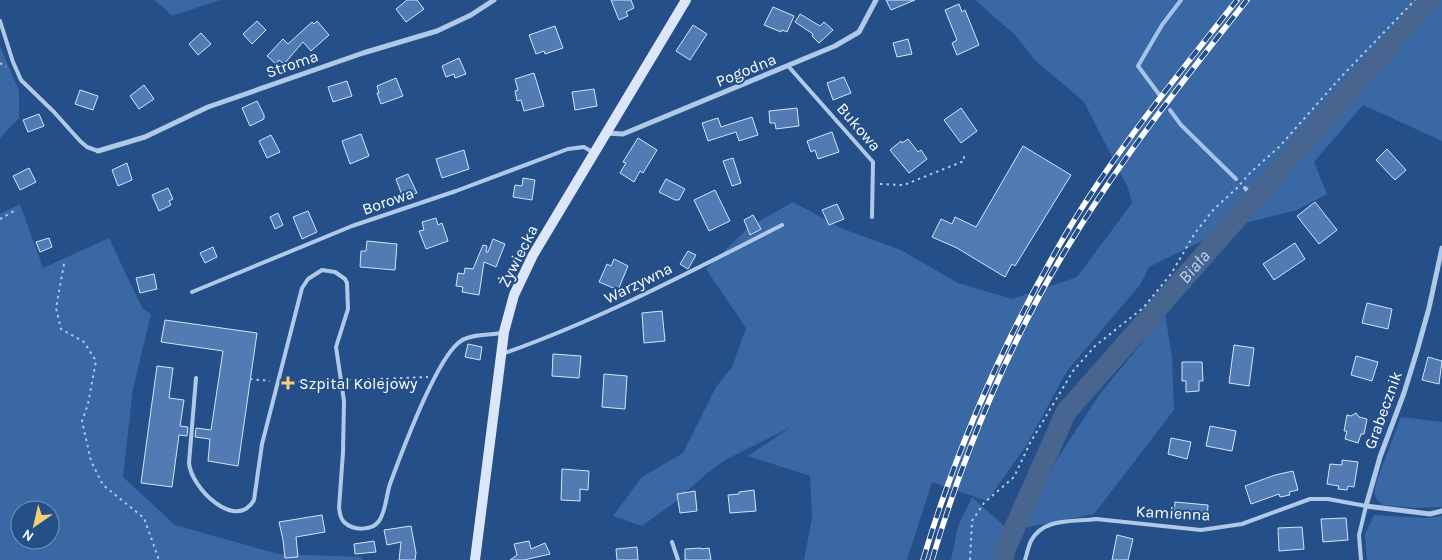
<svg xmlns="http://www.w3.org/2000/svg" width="1442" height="560" font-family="Karla,sans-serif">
	<rect width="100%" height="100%" fill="#244f88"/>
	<path fill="#3968a5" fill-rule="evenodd" d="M155,0H220L172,16Z
		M975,0H1442V141L1363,105L1314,162L1327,194L1297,210L1232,226L1149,267L1140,285L1067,371L1026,446L987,501L932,482L907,560H804L812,518L810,476L748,456L791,427L725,460L706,474L675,502L642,526L613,516L642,477L683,453L716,387L732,367L746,328L706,269L749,227L793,202L843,229L901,250L958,283L1012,299L1077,277L1132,203L1128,188L1084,102L1036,61L1015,35Z
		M0,46L19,91V118L0,138Z
		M20,204L43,268L109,238L142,308L151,314L133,389L123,477L175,525L278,554L362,557V560H0V214ZM20,510H50V540H20Z
		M1165,314L1172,357L1174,410L1094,514L1023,528L1059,456L1100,394Z
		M1401,417L1442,422V507L1415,508L1383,505L1377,500L1374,492L1377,480Z
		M972,497L1016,537L1013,560H951L958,526Z
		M1374,515L1429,518L1442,516V560H1367L1365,534Z"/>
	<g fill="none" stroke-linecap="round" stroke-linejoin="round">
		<path stroke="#a5c4ea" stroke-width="4" d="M1161,97L1138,66L1162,25L1181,0
			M1170,110L1181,125L1236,179
			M1245,188L1254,197"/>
		<path stroke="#47658e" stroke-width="21" id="s1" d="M1003,560L1004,552L1066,412L1429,0"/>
	</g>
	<path fill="#517bb2" stroke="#d5e4f7" d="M407,0H417L424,9L406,22L396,9Z
		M611,0H631L634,8L626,12L628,16L619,20Z
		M886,0H915L891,10Z
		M959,4L962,12L965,10L979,45L957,55L952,43L957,40L945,10Z
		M773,7L794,16L787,32L782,30L781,32L764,25Z
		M800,14L820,26L824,22L833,30L819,43L812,36L813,34L795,22Z
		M257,21L266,30L252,44L243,34Z
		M317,21L329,35L311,51L303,42L284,64L279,60L276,64L267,56L283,39L288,44L312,22L314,24Z
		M693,25L707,34L690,60L676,51Z
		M555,26L563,48L545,54L544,51L536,54L529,35Z
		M201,33L211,44L198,55L189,44Z
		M908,39L912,54L897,57L893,43Z
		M459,58L466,74L455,78L454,74L446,77L442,66Z
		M534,73L544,106L524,111L521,100L517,101L515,91L518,90L515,79Z
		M844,77L851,93L833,100L827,83Z
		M396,78L403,96L381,104L377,93H379L377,86Z
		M347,81L352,96L333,102L328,87Z
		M144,85L154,99L139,109L130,96Z
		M594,89L597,106L575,110L572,92Z
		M80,90L98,96L93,110L75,104Z
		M257,101L264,115V119L250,126L242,108Z
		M797,108L799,126L776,129L775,123H770L769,111Z
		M961,108L977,131L961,143L944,120Z
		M39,114L44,126L28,132L23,120Z
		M752,117L758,135L739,141L736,132L708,141L702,123L718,118L721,127Z
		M832,132L839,152L818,159L815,150L811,152L807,141Z
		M361,134L369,156L350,164L342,141Z
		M271,135L280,152L267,158L259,141Z
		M638,138L657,150L643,173L640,171L634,182L620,173L626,163L623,162Z
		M908,139L918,152L921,150L927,159L909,173L890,150L901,141L902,143Z
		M1023,146L1071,175L1015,266L1012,264L1005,277L957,248L932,237L941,219L952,224L955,217L976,227Z
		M1387,149L1406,170L1395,180L1376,160Z
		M464,150L469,169L442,178L436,159Z
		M733,158L741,183L732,186L723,161Z
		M127,163L132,180L118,186L112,170Z
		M29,168L36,182L20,190L13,176Z
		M408,174L417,193L403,198L396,179Z
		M523,178L535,180L532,200L513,197L515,185L522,186Z
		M666,179L685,189L679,200H675L659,192Z
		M168,188L173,199L169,201L171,205L159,211L152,195Z
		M715,190L730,221L709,231L694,200Z
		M1315,202L1337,230L1319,244L1297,216Z
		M837,204L844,219L829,225L822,210Z
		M308,211L317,232L302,239L293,217Z
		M278,213L283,225L275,229L270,217Z
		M753,215L761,229L750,235L744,220Z
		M436,218L438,225L442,223L448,241L426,249L419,231L424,230L422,222Z
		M49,238L52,247L40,252L36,242Z
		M493,239L505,244L496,267L484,262L479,295L462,292L463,287L456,286L458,273L464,274L465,268L473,269L483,245L487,246L486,252H488Z
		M367,241L397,244L395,270L360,267L361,251H366Z
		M1295,243L1305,259L1274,280L1263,264Z
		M213,247L217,257L205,263L200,253Z
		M688,251L696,255L688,269L680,264Z
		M614,259L628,266L618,290L599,282L607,264L611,266Z
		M154,274L157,289L140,293L136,278Z
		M1367,303L1392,309L1388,329L1362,323Z
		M662,311L665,341L644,343L642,313Z
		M165,320L257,333L238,466L208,461L210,439L195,437L196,428L211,430L223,351L161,342Z
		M468,344L482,347L480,360L465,357Z
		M1234,345L1254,348L1249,386L1229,383Z
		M553,354L581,356L579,378L552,376Z
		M1356,356L1378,362L1372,381L1351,375Z
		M1428,357L1442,361L1439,384L1422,380Z
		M1182,362H1202L1203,381H1199V391L1186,392V381H1182Z
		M157,366L173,368L169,398L184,400L180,426L188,427L187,436L179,435L172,487L141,483Z
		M604,374L627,376L625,409L602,407Z
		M1356,413L1359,417L1367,419L1364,434H1361L1358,443L1345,439L1347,431H1344L1347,415L1351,416Z
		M1210,426L1236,431L1232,451L1206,446Z
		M1171,438L1191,442L1187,459L1168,454Z
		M1342,460L1358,462L1354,487L1348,486L1347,490L1338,489L1339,486L1327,484L1330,464L1342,465Z
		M562,469L589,471L588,490L580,489V501L561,500Z
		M1293,471L1298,490L1289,492L1290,495L1280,497L1279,494L1251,504L1245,486L1275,475Z
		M754,490L756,511L730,513L728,495L739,494V492Z
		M695,491L697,511L680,513L677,494Z
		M1175,502L1208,505L1207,520L1174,517Z
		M322,515L325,532L296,537L298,557L285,558L283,540L279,522Z
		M1346,518L1348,540L1323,542L1321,519Z
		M411,526L416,553L415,560H399L401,542L387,545L384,530Z
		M1302,527L1304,549L1279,551L1278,528Z
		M1117,535L1133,539L1128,560H1112Z
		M374,541L376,552L355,554L354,544Z
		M529,541L531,549L545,543L550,554L524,560H510L517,555L514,544Z
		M637,547L638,560H617L616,549Z
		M701,548V549L709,548L711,560H685V549Z"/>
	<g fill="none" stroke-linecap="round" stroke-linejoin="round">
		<path stroke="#b1c9e9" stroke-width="2" stroke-dasharray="2.5 4" stroke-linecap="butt" d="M0,63L6,67
			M880,184L904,185L964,161V154
			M0,219L14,211
			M64,264L56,308L61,329L84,342L96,361L88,404L82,421L91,461L103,485L144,518L159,560
			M250,379L270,381
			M348,380L428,377
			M285,382L333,381
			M970,560L972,521L984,503L1014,477L1030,443L1073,371L1095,346L1143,308L1171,274L1195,233L1214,209L1236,189L1251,172L1279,147L1341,77L1415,0"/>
		<path stroke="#b1c9e9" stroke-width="4" d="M0,21L13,62L21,80L54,112L80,141L87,147L98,151
			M789,67L873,162L872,217
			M192,292L352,226L456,191L568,149L584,147L594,153
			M502,354C599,320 690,272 782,225
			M196,378L189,463C191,488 236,532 254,500L262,444L302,288L308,279L322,270L335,272L345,279L347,283L348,309L336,347L344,401L343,452L339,508C340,514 340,518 344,522C353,531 372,531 379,521C386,511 386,496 390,484C401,454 437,356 461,341C471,334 490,335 502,333
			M672,542L678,560
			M1025,560C1027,554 1028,547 1031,541C1043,517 1075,522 1096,519L1201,530L1242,524L1310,499H1328L1366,506L1359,535L1361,560"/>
		<path stroke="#b1c9e9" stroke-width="5" d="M606,133L623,134L835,46L859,32L876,0
			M98,151L145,137L208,107L363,53L437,31L471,15L494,0
			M1442,248L1429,308L1417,351L1404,393L1380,457L1366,506L1430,514L1442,511"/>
		<path stroke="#dbe7f8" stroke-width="10" d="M475,560L504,332L514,295L533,255L686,0"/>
		<defs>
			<path id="rail" d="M923,560C957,446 1007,334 1067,232C1116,150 1178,75 1237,0
				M932,560C965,449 1013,333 1075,235C1126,152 1187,76 1247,0"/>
		</defs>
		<use href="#rail" stroke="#fff" stroke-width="5.5"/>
		<use href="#rail" stroke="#244f88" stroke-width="4" stroke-dasharray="11" stroke-linecap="butt"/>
	</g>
	<path fill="#f3d074" stroke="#244f88" stroke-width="2" d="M285.5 375.5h5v5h5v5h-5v5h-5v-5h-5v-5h5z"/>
	<g text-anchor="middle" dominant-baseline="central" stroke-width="4" stroke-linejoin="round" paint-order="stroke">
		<g font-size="16" fill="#fff" stroke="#244f88">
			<text transform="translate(292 64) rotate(-19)">Stroma</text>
			<text transform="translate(746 70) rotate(-22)">Pogodna</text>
			<text transform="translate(859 127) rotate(49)">Bukowa</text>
			<text transform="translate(388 201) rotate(-19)">Borowa</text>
			<text transform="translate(518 256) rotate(-63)">Żywiecka</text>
			<text transform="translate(638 283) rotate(-26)">Warzywna</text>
			<text transform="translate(1383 410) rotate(-70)">Grabecznik</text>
			<text transform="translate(1173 513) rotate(3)">Kamienna</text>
		</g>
		<g font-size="16" fill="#fff" stroke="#244f88" text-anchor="start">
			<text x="299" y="383">Szpital Kolejowy</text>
		</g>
		<g font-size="18" font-style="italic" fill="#bcd3f1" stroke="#244f88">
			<text stroke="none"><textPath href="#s1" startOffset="355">Biała</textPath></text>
		</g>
	</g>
	<g transform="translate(35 525) rotate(214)"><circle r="24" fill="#244f88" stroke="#7c95b8"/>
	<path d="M0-4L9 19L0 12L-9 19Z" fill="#f3d074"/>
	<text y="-8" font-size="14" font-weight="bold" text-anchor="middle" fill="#ffffff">N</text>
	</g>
</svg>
